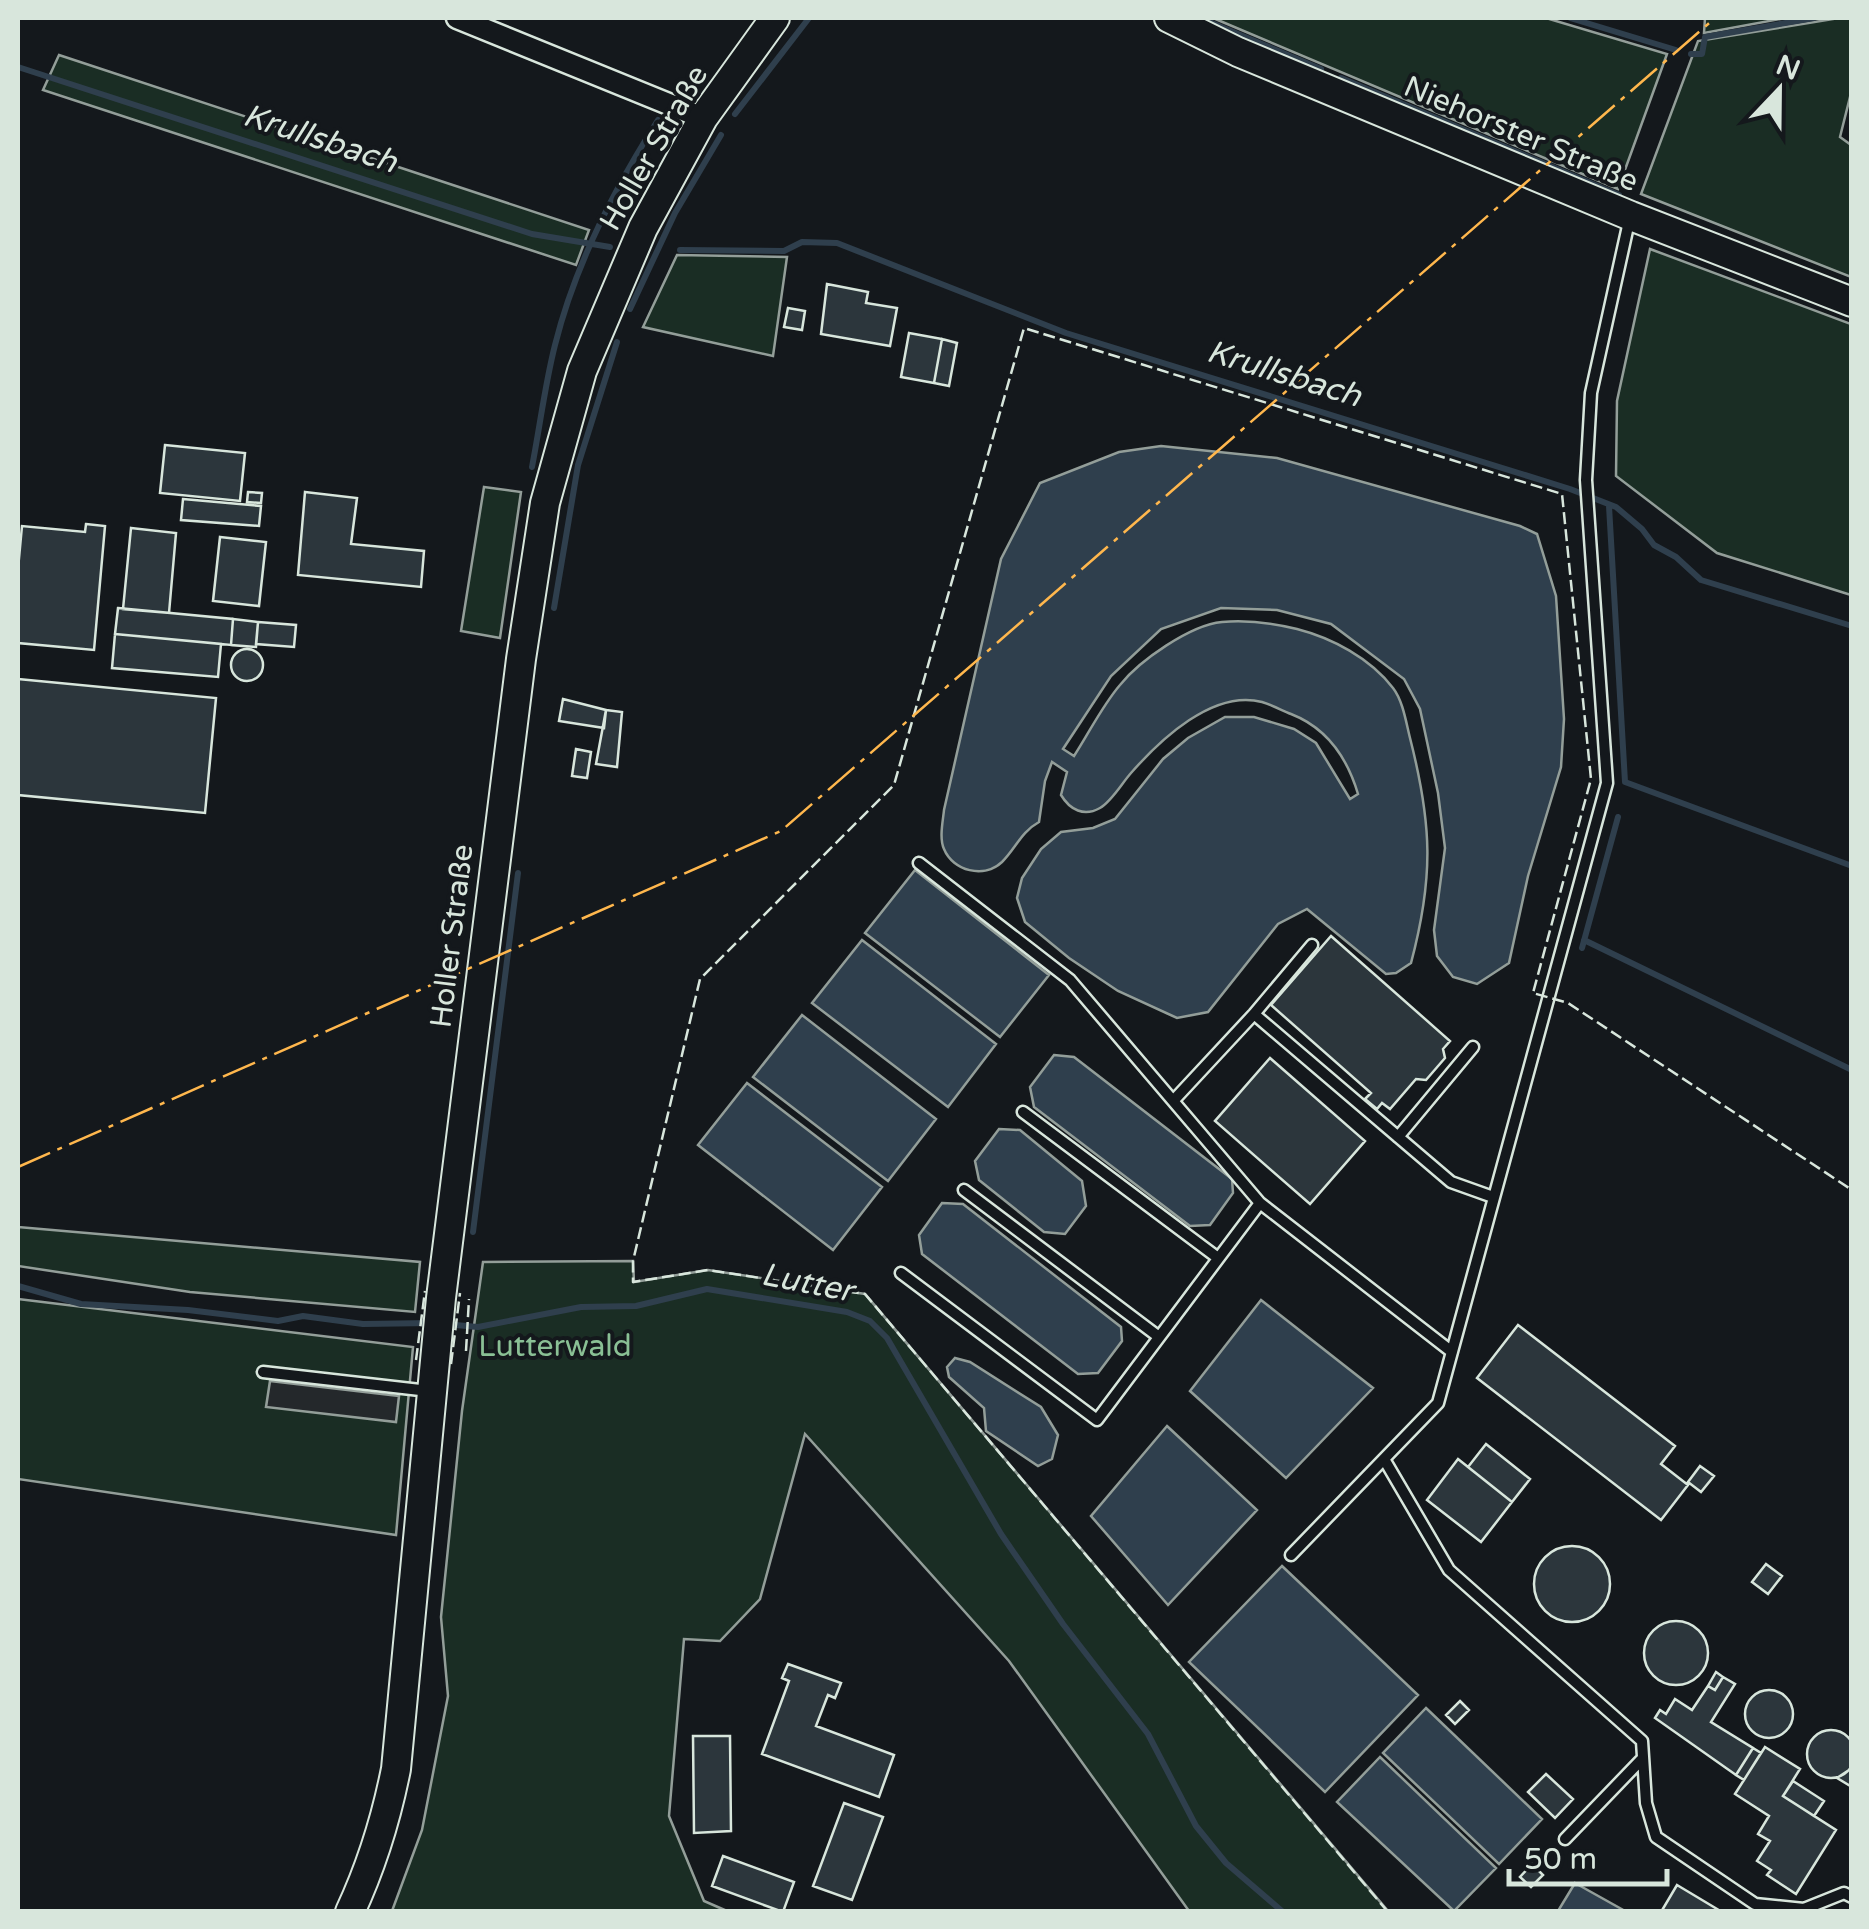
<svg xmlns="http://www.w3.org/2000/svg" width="1869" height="1929" font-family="'Varela Round',sans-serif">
	<rect width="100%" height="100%" fill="#14181c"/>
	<path fill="#1a2d24" stroke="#939e99" stroke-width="2.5" d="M1213,18H1546L1667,54L1618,189Z
		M1705,18H1786L1704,33Z
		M1839,18H1852L1851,93L1840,137L1851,145V277L1641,194L1698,41Z
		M59,55L589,230L576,265L43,90Z
		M1650,249L1851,324V595L1717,553L1616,476L1617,401Z
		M677,255L787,257L773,356L643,327Z
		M484,487L521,492L500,638L461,631Z
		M18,1227L420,1262L415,1312L190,1292L18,1266Z
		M633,1261L634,1282L708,1270L865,1294L1388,1911H1189L1009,1661L805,1434L760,1599L720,1641L684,1639L669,1816L704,1901L727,1911H392L422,1830L448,1696L441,1617L462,1411L483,1262Z
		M18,1299L413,1347L396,1535L18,1479Z"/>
	<path fill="#24282b" stroke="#939e99" stroke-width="2.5" d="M270,1381L399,1396L396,1422L266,1407Z"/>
	<path fill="#2f3f4d" stroke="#939e99" stroke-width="2.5" d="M1161,446L1277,458L1520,526L1537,534L1556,596L1564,719L1561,767L1528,876L1509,963L1477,984L1453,977L1437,956L1434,930L1445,848L1438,793L1420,709L1404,679L1331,624L1277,610L1221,608L1161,629L1111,676L1063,749L1074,756C1089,733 1102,706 1120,685C1139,661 1190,625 1222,622C1247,620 1273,623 1297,629C1332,638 1370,658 1393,688C1403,701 1406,722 1410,738C1432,824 1434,877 1411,963L1396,973L1386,974L1307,909L1278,924L1208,1012L1177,1018L1118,991L1069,958L1025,922L1017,898L1022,878L1041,849L1061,832L1093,828L1115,819L1163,759L1188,738L1225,717H1254L1294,729L1316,743L1350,799L1358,794C1347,757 1327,728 1291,714C1281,710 1272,705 1262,702C1213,689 1160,740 1131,773C1122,783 1112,801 1100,808C1084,817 1070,810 1061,795L1067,772L1052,762L1045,781L1039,822C1021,832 1016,848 1002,862C984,879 953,871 944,849C939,838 943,821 944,810L1001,559L1040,483L1119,452Z
		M915,870L1049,975L1000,1037L865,933Z
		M862,940L996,1044L948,1107L812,1003Z
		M802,1015L936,1119L888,1181L753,1077Z
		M1054,1055L1074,1057L1232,1179L1233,1193L1210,1225L1190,1226L1034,1107L1030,1087Z
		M747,1083L882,1187L833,1250L698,1145Z
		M999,1129L1020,1130L1082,1181L1086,1206L1065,1234L1044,1232L979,1180L975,1161Z
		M942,1203L963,1204L1121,1327L1122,1341L1098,1373L1078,1374L922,1254L919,1235Z
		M1261,1300L1373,1388L1286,1478L1190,1391Z
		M955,1358L970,1362L1041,1407L1058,1435L1052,1459L1038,1466L986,1431L984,1408L949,1377L947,1367Z
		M1167,1426L1257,1510L1168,1605L1091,1516Z
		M1282,1566L1418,1695L1325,1792L1189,1662Z
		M1426,1708L1542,1819L1499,1864L1383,1753Z
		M1380,1757L1496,1868L1454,1911L1337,1802Z
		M1575,1883L1625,1911H1558Z"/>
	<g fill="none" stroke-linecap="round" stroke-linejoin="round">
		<path stroke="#2f3f4d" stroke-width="6" d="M1200,18L1321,69
			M1570,18L1676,50
			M1691,54H1702L1705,37L1814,18
			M18,67L532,234L610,247
			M1341,78L1619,195
			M735,114L809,18
			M680,250L784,251L802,242L837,243L1066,333L1570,489L1616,507L1642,529L1654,545L1676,557L1701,580L1852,626
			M630,309L675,213L721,135
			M532,467C540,426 545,384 555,345C575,265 614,189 658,120
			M1609,506L1625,782L1852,866
			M554,608L578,465L617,342
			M1584,940L1852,1070
			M1582,948L1618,817
			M473,1232L518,873
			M18,1286L81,1304L188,1310L278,1321L303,1316L363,1324L432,1323
			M444,1324L478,1327L581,1307L636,1306L707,1289L847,1312L870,1321L887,1338L1001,1534L1063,1624L1148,1734L1196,1826L1226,1863L1283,1912"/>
	</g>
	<path fill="#2c363c" stroke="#d8e6dc" stroke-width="2.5" d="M827,284L868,292L866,303L897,308L890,346L821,334Z
		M788,308L805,311L802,330L784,327Z
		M909,333L942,339L934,383L901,377Z
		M942,339L957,343L949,386L934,383Z
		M165,445L245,453L240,501L160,493Z
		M248,492L262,493L261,503L247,502Z
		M305,492L357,498L351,544L424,551L421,587L298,575Z
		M183,499L261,506L259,526L181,520Z
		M86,524L105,526L94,650L18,643V569L22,526L85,532Z
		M131,528L176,533L169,613L123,609Z
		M220,537L266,542L259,606L213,601Z
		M118,608L233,619L231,645L115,634Z
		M233,619L258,622L256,647L231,645Z
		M258,622L296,625L294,647L256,644Z
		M115,634L221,644L218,677L112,668Z
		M231 665a16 16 0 1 1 32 0a16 16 0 1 1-32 0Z
		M18,679L216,698L205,813L18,795Z
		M563,699L606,710L604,728L559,721Z
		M606,710L622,712L617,767L596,764Z
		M576,749L591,752L587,778L572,776Z
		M1331,936L1450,1041L1443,1049L1445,1058L1426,1080L1416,1079L1390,1109L1382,1103L1377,1109L1365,1099L1371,1093L1271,1005Z
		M1270,1058L1365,1141L1310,1204L1215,1121Z
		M1518,1325L1675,1446L1661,1464L1688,1485L1661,1520L1477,1378Z
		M1486,1444L1530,1479L1512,1502L1468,1467Z
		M1458,1459L1512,1502L1481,1542L1427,1500Z
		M1700,1466L1714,1476L1701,1492L1688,1482Z
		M1534 1584a38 38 0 1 1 76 0a38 38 0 1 1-76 0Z
		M1766,1564L1782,1576L1768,1594L1752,1582Z
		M1644 1653a32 32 0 1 1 64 0a32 32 0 1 1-64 0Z
		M788,1664L841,1683L835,1698L828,1695L816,1726L894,1755L879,1797L762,1754L789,1681L782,1678Z
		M1716,1672L1723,1677L1715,1690L1708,1686Z
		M1723,1677L1735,1684L1711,1722L1753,1748L1736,1775L1655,1718L1660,1710L1666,1714L1675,1699L1692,1710L1708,1686L1715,1690Z
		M1745 1714a24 24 0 1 1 48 0a24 24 0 1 1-48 0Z
		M1460,1701L1469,1710L1455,1724L1446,1715Z
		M1807 1754a24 24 0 1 1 48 0a24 24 0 1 1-48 0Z
		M693,1736H730L731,1831L694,1833Z
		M1765,1747L1800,1769L1783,1796L1836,1830L1796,1894L1767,1875L1771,1870L1757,1861L1770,1841L1758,1834L1769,1816L1735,1794Z
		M1753,1748L1761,1753L1744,1780L1736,1775Z
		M1852,1768V1787L1837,1778Z
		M1546,1774L1573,1799L1555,1818L1528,1792Z
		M1793,1781L1824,1801L1814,1816L1783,1796Z
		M844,1803L883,1817L852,1900L813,1886Z
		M723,1856L794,1882L783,1912L712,1886Z
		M1532,1864L1543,1875L1531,1887L1520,1877Z
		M1677,1885L1722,1912H1661Z"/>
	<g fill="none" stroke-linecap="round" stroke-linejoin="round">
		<defs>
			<path id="lane" d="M919,863L1070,980L1260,1203L1452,1352
				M1254,1014L1451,1182L1493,1197
				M1174,1100L1254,1014L1312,945
				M1023,1112L1218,1258
				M1398,1137L1473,1047
				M964,1190L1159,1337
				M901,1273L1097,1420L1260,1203
				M263,1372L429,1391
				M1384,1459L1449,1570L1642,1741L1646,1803L1656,1837L1755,1904L1804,1909L1844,1893L1852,1897
				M1291,1555L1438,1403L1607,783L1586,480L1591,393L1630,217
				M1565,1839L1643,1758"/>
			<path id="street" d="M457,18L703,118"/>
			<path id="secondary" d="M1169,18L1238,52L1631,216L1852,302
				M350,1912C372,1865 386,1819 396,1769L441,1298L521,659L545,503L582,371L643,228L703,118L775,18"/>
		</defs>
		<use href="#lane" stroke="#d8e6dc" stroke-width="15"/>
		<use href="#street" stroke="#d8e6dc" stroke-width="25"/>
		<use href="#secondary" stroke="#d8e6dc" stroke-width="32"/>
		<use href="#lane" stroke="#14181c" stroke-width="10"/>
		<use href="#street" stroke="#14181c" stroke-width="20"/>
		<use href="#secondary" stroke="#14181c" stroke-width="28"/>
		<path stroke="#d8e6dc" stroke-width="2.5" stroke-dasharray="12 5" stroke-linecap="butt" d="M466,1351L469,1299
			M416,1360L425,1291
			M451,1364L460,1293
			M1388,1912L865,1294L708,1270L633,1282V1261L700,979L894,785L1024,328L1562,494L1591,779L1533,993L1568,1003L1852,1190"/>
		<path stroke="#ffb74d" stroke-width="2.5" stroke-dasharray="35 8 5 8" stroke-linecap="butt" d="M18,1167L781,831L1715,18"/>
	</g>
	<g text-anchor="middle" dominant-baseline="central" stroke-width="8" stroke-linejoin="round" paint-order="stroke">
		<g font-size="30" fill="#d8e6dc" stroke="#14181c">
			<text transform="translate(1521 134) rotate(23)">Niehorster Straße</text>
			<text transform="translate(654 148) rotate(-60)">Holler Straße</text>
			<text transform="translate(452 936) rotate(-83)">Holler Straße</text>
		</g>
		<g font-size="30" fill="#8ac095" stroke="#14181c">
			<text x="555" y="1346">Lutterwald</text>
		</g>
		<g font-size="32" font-style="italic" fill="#d8e6dc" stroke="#14181c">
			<text transform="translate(320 139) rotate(18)">Krullsbach</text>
			<text transform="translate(1284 374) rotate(17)">Krullsbach</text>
			<text transform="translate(807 1283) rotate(11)">Lutter</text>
		</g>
	</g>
	<rect width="1869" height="1929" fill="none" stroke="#d8e6dc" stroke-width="40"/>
	<g transform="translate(1779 90) rotate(22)" stroke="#14181c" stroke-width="8" paint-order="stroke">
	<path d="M0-8L18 38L0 25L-18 38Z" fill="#d8e6dc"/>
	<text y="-15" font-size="28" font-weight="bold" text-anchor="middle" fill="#d8e6dc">N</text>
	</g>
	<path d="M1509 1869v15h158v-15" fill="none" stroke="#d8e6dc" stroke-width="5"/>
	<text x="1524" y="1869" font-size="30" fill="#d8e6dc" stroke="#14181c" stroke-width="8" paint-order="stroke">50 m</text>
</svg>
